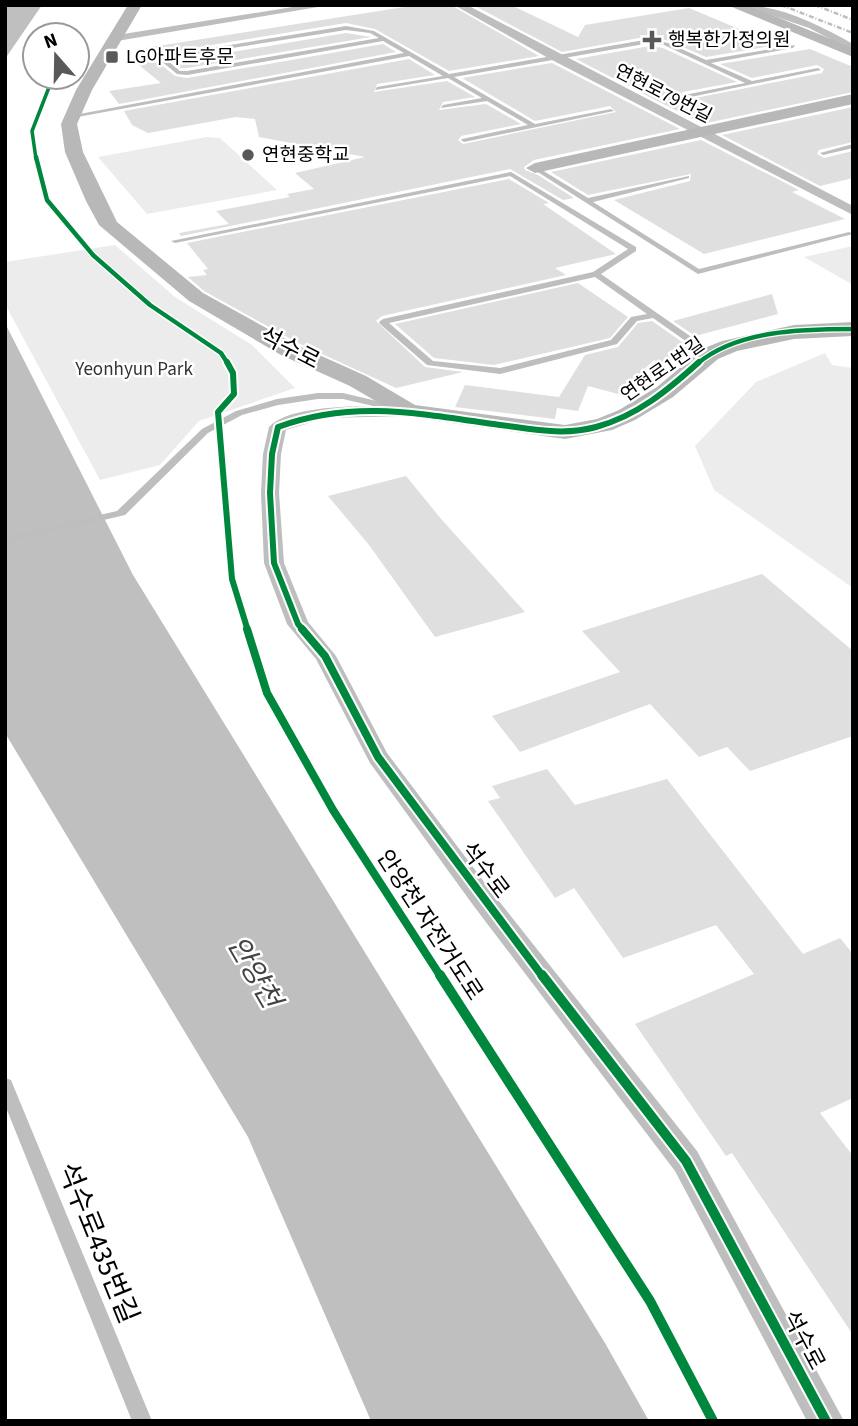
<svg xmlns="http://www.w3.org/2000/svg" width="858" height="1426" viewBox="0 0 858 1426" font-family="'Source Sans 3','Noto Sans KR',sans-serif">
<rect width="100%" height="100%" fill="#fff"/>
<path fill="#ececec" d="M207,137L220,138L277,190L147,214L98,157Z
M115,245L175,297L252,345L295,388L199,421L160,465L100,480L5,304V262Z
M853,246V285L804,257Z
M825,353L832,365L853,368V588L714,490L695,446L756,382Z"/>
<path fill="#bfbfbf" d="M5,5H42L5,59Z
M5,323L133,575L605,1343L649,1421H371L248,1137L5,733Z"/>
<path fill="#dfdfdf" d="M417,5H451L539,56L449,71L375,29L346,23L175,51L158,62L175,76L187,78L383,44L396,52L119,104L109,91L161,83L134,61L155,57L145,48Z
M473,5H511L578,37L585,25L689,8L777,45L706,57L669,41L650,36L562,52Z
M346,33L371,37L187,68H181L173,62Z
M650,46L663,48L737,82L683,92L681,95L685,100L822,73L824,69L817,65L752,78L720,64L810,49L853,67V92L702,124L576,59Z
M409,59L435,75L377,84L374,92L447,81L475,97L443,102L439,110L486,104L521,124L461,136L458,140L463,144L616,112L610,106L535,121L462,78L552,63L680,129L534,160L524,167L525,170L538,175L574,198L563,200L510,169L181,236L179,233L229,224L216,211L290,197L287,194L314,189L295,173L365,157L259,137L255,119L236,117L148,133L132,125L124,111Z
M853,107V142L819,150L817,154L824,158L853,151V178L820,186L722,135Z
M701,140L799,190L792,192L845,219L704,254L614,200L690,181L691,174L588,195L551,172Z
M509,179L549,203L543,204L616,254L555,268L566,275L382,316L376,321L425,367L463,372L396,388L298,343L204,291L188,277L207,275L203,270L208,269L187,243Z
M578,283L628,317L610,338L494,365L434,358L395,324Z
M772,294L778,314L695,336L673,321Z
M652,321L692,349L664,364L654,360L618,394L588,386L578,411L557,408L555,419L455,407L465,385L559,397L585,355L618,347L638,323Z
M406,476L442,520L525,612L435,637L369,545L328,496Z
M762,574L853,651V736L750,771L727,747L699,757L650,704L520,752L492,716L620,672L582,631Z
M547,769L575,805L667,779L803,954L840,938L853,954V1098L820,1113L853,1156V1335L732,1153L726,1156L635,1024L754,974L716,925L623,958L574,888L555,898L488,801L500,798L492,786Z"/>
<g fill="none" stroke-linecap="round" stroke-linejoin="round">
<path fill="#bebebe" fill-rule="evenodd" d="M346,26L374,31L449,74L650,39L668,43L706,60L795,45L793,48L711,63L752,81L818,68L821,70L686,98L684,95L745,83L664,45L650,43L454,77L535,124L611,109L614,111L464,142L461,140L462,139L528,125L487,101L441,108L443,105L482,98L448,78L375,90L377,87L443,76L409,56L72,118L69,116L404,53L383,41L187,75L177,74L161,61L175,54ZM346,30L370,33L379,38L187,71H180L168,61L176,57Z
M853,144V148L823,155L820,153Z
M533,167H537L588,198L689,176V178L593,202L699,269L849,232L853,234L698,274L533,169Z
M511,172L636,247V251L601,274L713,352V356H707L653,318L637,321L617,344L500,374L427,365L380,324L379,322L383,319L593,272L628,249L510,176L175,243L171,241ZM595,277L647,314L631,317L611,340L500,368L433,361L389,323Z
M318,393H343L402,407L404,409L399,412L343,399H318L278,405L242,415L208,433L125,515L5,543V537L117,511L202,429L236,411L277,399Z
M5,1078L11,1080L13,1085L152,1421H132L5,1105Z"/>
<path fill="#bebebe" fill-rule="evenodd" d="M305,5H330L117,41L112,38L117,35Z
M454,5H467L853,206V215L550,59Z
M741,5C780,5 819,25 853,44V51L809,28Z
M359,406H409L418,411L409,416L326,418L286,430L281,454L279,493L284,563L308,622L336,656L387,753L491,891L697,1151L844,1421H807L675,1171L473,905L370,763L316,659L287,624L264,563L261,493L263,454L269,427C285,409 335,407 359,406Z"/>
<path fill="#b8b8b8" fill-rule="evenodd" d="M128,5H142L92,90L77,124L83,152L117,222L203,293L297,345L366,376L415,405L565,425L597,419L619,410L657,387L702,349L722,341L794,325L853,322V336L794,339L737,351L718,359L673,397L635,420L612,430L565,439L401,416L350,386L281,355L189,301L99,225L86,201L65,152L61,124L76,90Z
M727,5H747L853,48V57Z
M853,94V104L535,173L526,168L535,163Z"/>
<path stroke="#bebebe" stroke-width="2.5" stroke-dasharray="5 2 1 2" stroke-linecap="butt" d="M781,5L853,33
M815,5L853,20"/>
<defs>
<path id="cycleway-far4" d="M36,159L32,131L53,77"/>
<path id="cycleway-far3" d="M36,157L47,200L93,255L150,305L221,353L228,364
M697,364C737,330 803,329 853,329"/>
<path id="cycleway-far2" d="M227,362L233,373L234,394L218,412L232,579L248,631
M304,631L298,624L274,563L270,493L272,454L278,427C354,399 422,414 500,425C532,429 563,436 596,427C637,416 668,390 699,362"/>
<path id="cycleway-far1" d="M247,629L267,693L333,810L441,977
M302,629L325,656L378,757L543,977"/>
<path id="cycleway" d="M440,975L650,1301L713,1421
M542,975L686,1161L826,1421"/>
</defs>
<use href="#cycleway-far4" stroke="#fff" stroke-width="5"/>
<use href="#cycleway-far3" stroke="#fff" stroke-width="7"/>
<use href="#cycleway-far2" stroke="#fff" stroke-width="10"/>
<use href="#cycleway-far1" stroke="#fff" stroke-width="12"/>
<use href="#cycleway" stroke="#fff" stroke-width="14"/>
<use href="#cycleway-far4" stroke="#00873e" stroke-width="3.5"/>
<use href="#cycleway-far3" stroke="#00873e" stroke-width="4.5"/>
<use href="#cycleway-far2" stroke="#00873e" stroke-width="6"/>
<use href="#cycleway-far1" stroke="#00873e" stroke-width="8"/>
<use href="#cycleway" stroke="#00873e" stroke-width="10"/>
</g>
<g fill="#595959" stroke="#fff" stroke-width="2.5">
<path d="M648.5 29.5h7v7h7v7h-7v7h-7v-7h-7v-7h7z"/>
<rect x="105" y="50" width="14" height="14" rx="3.5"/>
<circle cx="248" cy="155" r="7"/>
</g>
<g text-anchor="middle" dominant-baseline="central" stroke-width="5" stroke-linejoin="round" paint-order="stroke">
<g font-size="19" fill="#000" stroke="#fff" text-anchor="start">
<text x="668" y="40">행복한가정의원</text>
<text x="126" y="57">LG아파트후문</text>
<text x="262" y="155">연현중학교</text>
</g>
<g font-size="19" fill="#000" stroke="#fff">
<text transform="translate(663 94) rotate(27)">연현로79번길</text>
<text transform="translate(663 370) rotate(-35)">연현로1번길</text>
</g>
<g font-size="19" fill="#333" stroke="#fff">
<text x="134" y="369">Yeonhyun Park</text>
</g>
<g font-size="23" fill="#000" stroke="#fff">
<text transform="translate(290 348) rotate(27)">석수로</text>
<text transform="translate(485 870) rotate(53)">석수로</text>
<text transform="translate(430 925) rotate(57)">안양천 자전거도로</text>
<text transform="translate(804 1340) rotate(62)">석수로</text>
</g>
<g font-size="28" font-style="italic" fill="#444" stroke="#fff">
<text transform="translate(254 972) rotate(60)">안양천</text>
</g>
<g font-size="28" fill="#000" stroke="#fff">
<text transform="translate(98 1243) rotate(68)">석수로435번길</text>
</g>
</g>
<rect width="858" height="1426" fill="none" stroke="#000000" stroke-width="14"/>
<g transform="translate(56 56) rotate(340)"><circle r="33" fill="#ffffff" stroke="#999999" stroke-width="2"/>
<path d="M0-5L12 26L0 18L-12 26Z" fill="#595959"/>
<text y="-10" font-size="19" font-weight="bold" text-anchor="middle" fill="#000000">N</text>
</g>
</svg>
